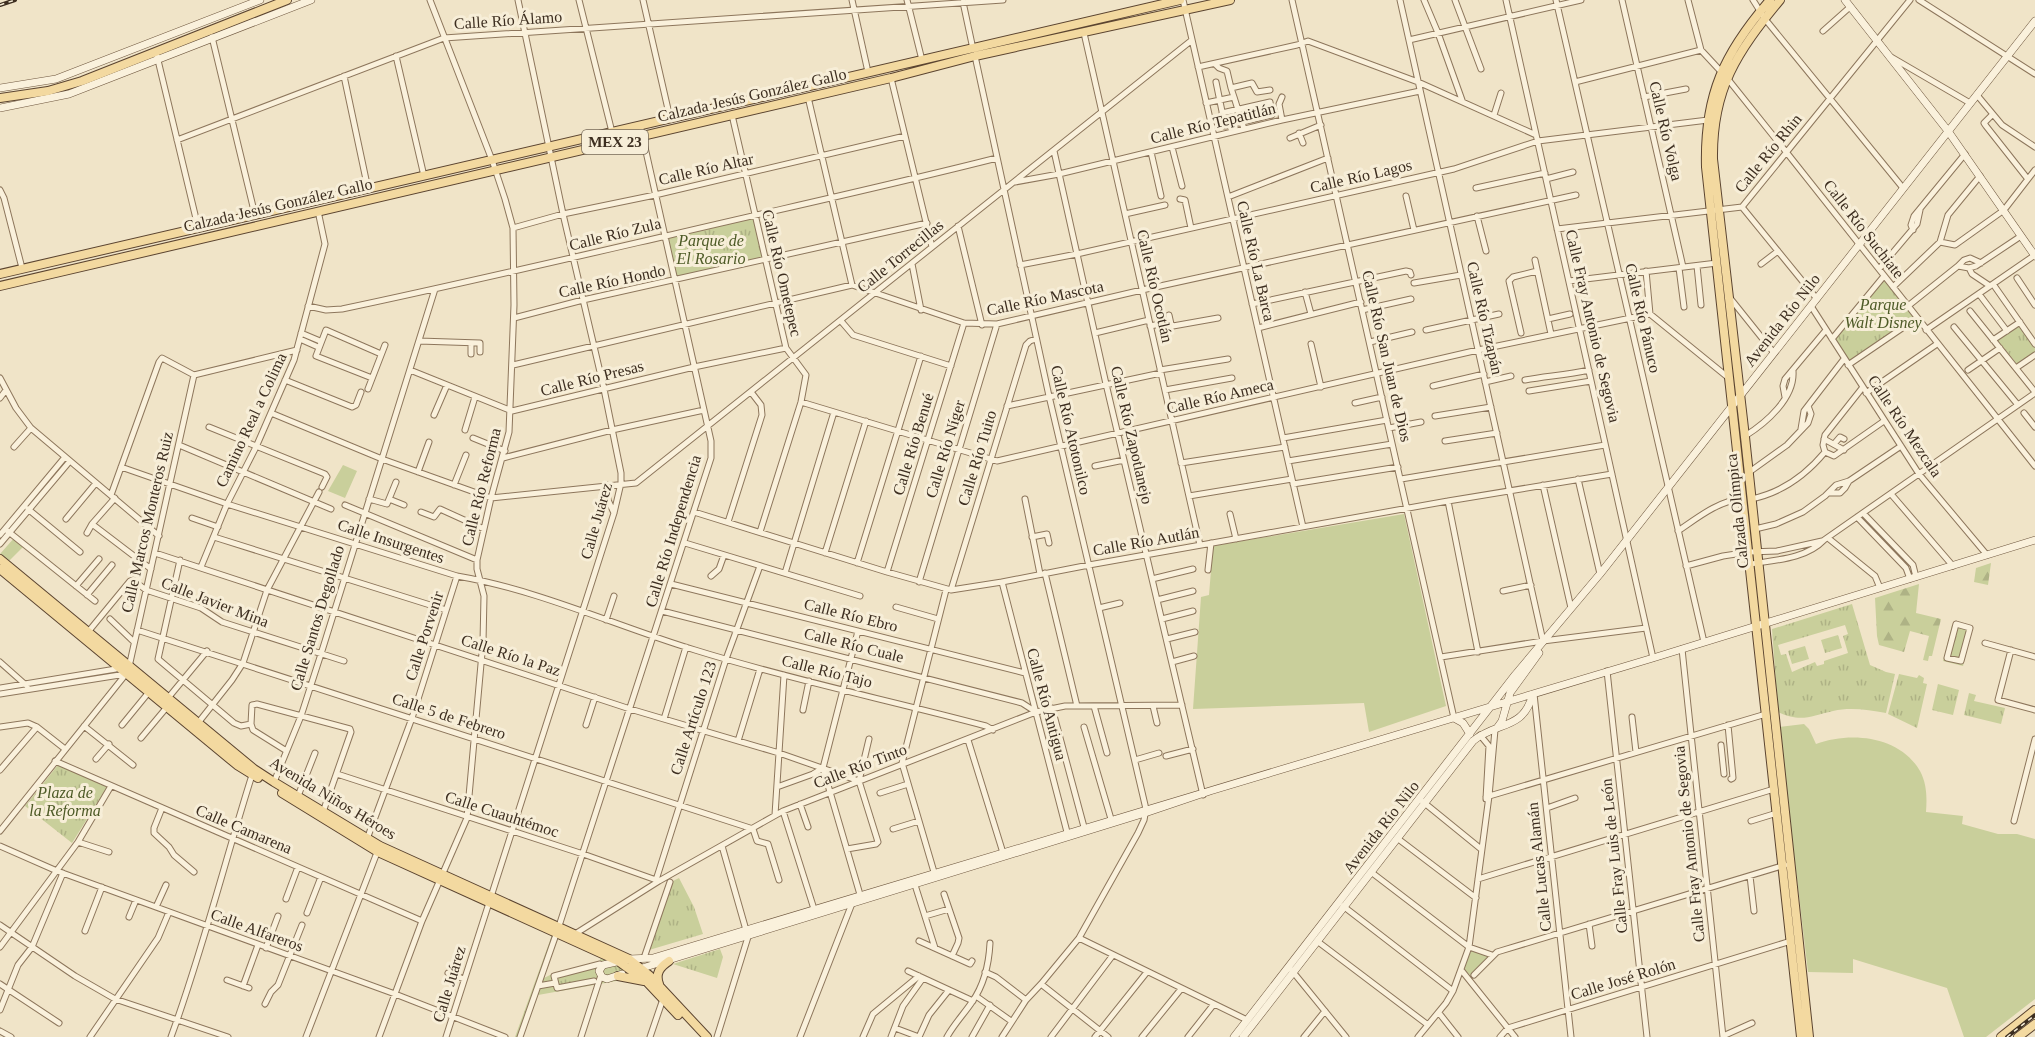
<svg xmlns="http://www.w3.org/2000/svg" width="2035" height="1037" viewBox="0 0 2035 1037" font-family="'Times New Roman',serif">
<defs>
<pattern id="grass-tufts" width="24" height="20" patternUnits="userSpaceOnUse" patternTransform="scale(1.5)"><rect width="24" height="20" fill="#c9cf9b"/><path d="M3 7l-1-3M5 7V3M7 7l1-3M15 17l-1-3M17 17v-4M19 17l1-3" fill="none" stroke="#aeb285"/></pattern>
<pattern id="forest-firs" width="22" height="20" patternUnits="userSpaceOnUse" patternTransform="scale(1.5)"><rect width="22" height="20" fill="#c9cf9b"/><path d="M5 1l3.5 6h-7zM16 11l3.5 6h-7z" fill="#aeb285"/></pattern>
</defs>
<rect width="100%" height="100%" fill="#f0e4c8"/>
<path fill="url(#grass-tufts)" fill-rule="evenodd" d="M754,217L764,259L677,279L667,237Z
M1884,276L1917,318L1848,365L1832,339Z
M2019,324L2035,348V352L2017,364L1996,339Z
M1852,604L1870,665L1886,672L1895,674L1886,713C1868,710 1851,707 1833,711C1811,716 1801,723 1778,712L1772,629ZM1845,625L1848,634L1843,636L1848,653L1824,661V664L1817,666L1815,662L1792,672L1786,654L1781,655L1778,645Z
M1952,625L1972,630L1963,666L1943,661Z
M1838,635L1842,648L1825,653L1821,640Z
M1805,646L1809,659L1792,664L1788,651Z
M1899,674L1917,678L1919,675L1924,678L1923,683L1927,684L1917,728L1888,714Z
M1938,684L1959,690L1953,715L1932,710Z
M1969,693L1976,695L1974,701L2005,708L2001,724L1964,715Z
M58,765L107,787L72,843L25,806Z
M679,878L694,907L703,934L649,950L671,882Z
M552,935L558,937L544,978L554,973L599,962L601,958L625,969V975L622,980L538,995L523,1037H515Z
M720,949L723,957L717,978L673,964Z
M1471,951L1488,955V959L1471,976L1464,969Z"/>
<path fill="url(#forest-firs)" d="M1991,563L1988,585L1974,582L1976,568Z
M1919,584L1916,613L1941,619L1932,656H1929L1928,661L1923,660L1929,636L1910,631L1904,652L1879,645L1877,636L1875,598Z"/>
<path fill="#c9cf9b" d="M343,465L357,471L345,498L328,491Z
M1404,514L1446,706L1369,732L1364,703L1193,709L1201,597L1209,595L1213,546Z
M15,537L25,545L9,561L0,554Z
M1804,724L1809,729L1816,744C1851,731 1900,736 1920,771C1927,784 1927,798 1926,812L1963,816L1962,824L1998,834H2017L2035,839V999L1986,1037H1964L1947,988L1853,959V973L1808,972L1779,727Z"/>
<g fill="none" stroke-linecap="round" stroke-linejoin="round">
<defs>
<path id="street" d="M579,0L612,132
M643,0L670,118
M852,0L868,72
M907,0L922,60
M1183,0L1303,527
M1292,0L1454,718
M1400,0L1543,641
M1424,0L1438,33L1462,100
M1455,0L1481,69
M1506,0L1653,658
M1556,0L1704,642
M1622,0L1683,267
M1688,0L1701,50L1727,78L1787,153L2035,466
M1753,0L1765,19L1903,188
M1919,0L2035,74
M963,2L973,49
M1823,31L1850,7
M1084,33L1200,545
M212,37L255,215
M1409,40L1581,0
M157,56L198,227
M396,56L424,176
M975,56L1049,396L1146,809L1144,820L1138,833L1079,938L1041,984L1026,1000L1002,1037
M1891,57L1970,103
M1215,64L1219,68L1227,71L1231,88
M1198,67L1297,45L1308,41L1418,82L1536,135
M344,76L368,189
M891,78L932,247
M1216,82L1225,126L1272,115L1270,102L1222,113
M1575,82L1701,50
M1977,95L2002,125L2035,147
M808,97L852,285
M1234,97L1244,129
M1282,97L1279,104L1282,120
M1644,97L1686,89
M1206,103L1234,97L1231,88L1252,83L1257,92L1270,90
M732,115L786,348L806,375L801,402L760,532
M1494,115L1501,93
M1992,115L1984,123L1986,126L2027,178
M1299,133L1303,143
M1290,138L1321,125
M177,140L444,38L1003,0
M1172,147L1182,186
M1054,151L1106,384L1203,795
M1151,152L1161,196
M1546,179L1573,172
M1015,182L1059,174L1282,120L1420,91
M1476,188L1545,173
M0,190L4,198L22,268
M1406,196L1414,230
M1228,197L1328,158
M1180,199L1185,200L1191,228
M1742,207L1817,299
M1125,214L1165,205
M1477,216L1486,251
M958,226L982,325
M513,228L563,214L655,195L905,136
M1557,229L1742,207L1910,0
M1913,230L1911,225L1914,216L1965,154
M1940,242L1955,245L2004,210L2035,170
M1535,260L1551,334
M912,264L921,310
M1761,264L1778,251
M1020,265L1077,254L1454,169L1538,141L1708,120
M1697,266L1701,305
M1958,266L1964,260L1970,258L1981,263
M1679,268L1684,307
M1969,268L1972,274L1990,286
M1879,269L1917,224L1920,210
M1646,271L1650,314L1730,379
M2017,278L2035,305
M1569,281L1717,263
M1414,283L1461,275
M1993,284L2035,344
M1893,287L1940,242L1948,215L1980,176
M1305,292L1311,314
M1979,294L2007,331
M1730,298L1774,353
M1252,304L1406,271L1410,272L1411,275
M308,306L326,310L342,309C451,286 558,261 666,236C776,210 887,186 997,158
M1811,306L1919,474L1987,555
M1908,306L1958,266L1969,268L1976,266L2021,236
M1362,310L1411,299
M1970,311L2035,392
M1169,315L1171,324L1173,326L1218,318
M514,318L583,300L927,223
M1548,319L1570,314
M841,321L853,335L951,366
M1150,326L1170,322
M1954,327L2018,405
M1258,328L1361,302
M1426,330L1499,314
M1926,330L2035,255
M301,333L320,341
M1095,333L1149,320
M1521,333L1509,281L1513,277L1537,271
M300,339L318,347
M1832,339L1884,276
M1993,340L2020,322
M419,341L480,343V352
M1370,342L1412,332
M1311,344L1321,387
M471,354V343
M513,365L852,285L964,323L997,324L1142,290L1576,195
M1848,365L1917,318
M2016,368L2035,355
M410,370L512,411L694,367L786,348
M1160,370L1228,359
M1968,370L2000,348
M0,378L16,408L31,428L159,536
M372,378L316,356L326,330L381,354
M285,380L352,407L356,405L361,392
M1525,380C1547,376 1567,375 1589,370
M1485,382L1511,376
M1433,386L1484,374
M368,389L385,345
M1165,390L1232,378
M1529,391L1591,381
M1866,393L1937,344
M1785,397L1783,386L1785,379L1826,330
M0,398L6,390
M801,402L997,461L1478,350L1650,314
M1355,403L1382,397
M1007,406L1161,373
M271,413L382,459L491,498L636,483L1192,40
M2024,413L2035,427
M434,415L447,385
M1435,416L1491,407
M209,427L325,474L327,477L322,487
M1389,428L1421,422
M1801,429L1804,411L1844,359
M465,430L475,397
M1745,436C1766,423 1795,398 1793,371
M473,438L505,451
M1283,438L1387,420
M1824,439L1844,450
M1445,441L1497,433
M1834,444L1840,437L1844,439
M179,445L331,509
M14,447L31,428
M1825,452L1823,445L1825,435L1863,387
M1825,452L1834,456L1884,421
M503,458L612,430L704,410
M1288,461L1392,444
M1181,463L1285,447
M1095,466L1124,460
M121,467L227,504L457,576C539,590 616,626 695,650C791,680 889,700 986,726L993,730
M418,472L429,442
M1748,473L1787,445L1808,423L1811,414L1808,406
M1401,479L1605,445
M1578,479L1600,574
M1293,484L1398,467
M454,485L466,455
M607,485L608,500L614,513
M1543,485L1571,608
M1829,493H1840L1845,488L1849,481
M1891,494L1953,566
M111,495L159,362L162,358L194,375L297,350
M1189,496L1292,479
M369,499L387,504L396,482
M389,499L404,505
M1025,499L1040,574
M1751,499C1781,493 1805,476 1825,452
M1448,501L1478,652
M345,505L477,560
M28,509L80,552
M421,512L434,517L440,509L484,529
M694,512L887,572L951,590L1002,582L1089,565L1448,501L1612,474
M1863,513L1913,565L1916,577
M1230,514L1236,539
M1857,517L1906,568L1910,579
M192,518L218,527
M66,519L96,483
M728,522L762,415L761,405L751,392
M92,524L151,569
M5,529L95,601
M1755,529L1776,524L1803,512L1825,496L1836,485L1849,481L1901,446
M1678,531C1700,516 1717,502 1743,498
M87,533L92,524L115,498
M0,535L65,457
M214,537L446,610
M1032,537L1047,534L1049,543
M1828,538L1875,576L1880,588
M685,543L860,596
M0,544L70,461
M155,553L630,709L779,753L859,781
M825,553L866,421
M180,560L158,659L234,723L241,726L251,724
M857,563L921,356
M1751,564C1775,560 1806,559 1824,540L2035,393
M1686,566L1723,556L1749,552L1777,551L1822,541
M201,567L227,504L256,447L294,360L325,244L318,211
M1208,570L1211,543
M887,572L964,323
M785,573L834,412
M1045,573L1077,706
M711,576L719,569L724,555
M1152,579L1193,569
M919,582L997,324
M1002,582L1067,832
M671,584L1025,673
M76,586L99,559
M951,590L1026,345L1030,341L1036,339
M1503,591L1531,585
M87,595L112,565
M1157,600L1193,591
M896,607L938,619
M1099,608L1120,603
M662,611L1022,703L1036,712
M110,619L134,642
M1162,619L1193,611
M606,620L614,596
M1956,624L1970,628L1961,661L1947,658Z
M137,630L753,829
M858,631L823,768L861,898
M88,632L130,581L133,580L146,590L201,608L222,622L344,661
M1167,639L1195,632
M1985,643L2035,657
M1682,649L1723,1037
M2011,650L1998,700L2035,710
M1441,657L1543,641L1646,628
M0,662L27,686
M1172,662L1194,656
M1607,671L1647,1037
M0,688L122,668
M0,694L126,674
M1534,694L1571,1037
M168,698L207,651
M1094,706L1107,753
M1153,706L1157,723
M1052,708L1084,827
M803,710L809,681
M1632,717L1636,752
M664,719L686,647
M198,723L232,680L243,663L267,590L319,492
M122,725L149,692
M586,725L595,697
M1728,725L1733,778L1731,779
M84,726L133,765
M0,727L28,723L37,727L65,749
M1084,727L1111,819
M1480,735L1489,746L1486,799
M141,738L167,707
M968,740L1004,856
M738,741L760,669
M1721,745L1724,774
M285,750L253,730L251,724L252,705L257,704L350,729L351,732L323,812
M1166,756L1193,749
M96,759L109,744
M1135,760L1159,753
M55,761L422,921
M0,770L37,727
M337,774L583,854L659,881
M859,781L869,739
M274,782L301,716L321,654L435,289
M777,787L813,774L823,768
M880,793L908,784
M298,796L315,753
M1486,797L1766,714
M1422,801L1481,849
M800,804L808,827
M162,808L154,828V833L169,847L174,855L194,872
M1547,808L1575,798
M783,811L814,909
M775,815L784,675
M1751,821L1777,813
M2014,821L2035,739
M753,829L757,841L768,844L779,880
M893,829L919,821
M0,831L126,674L129,667L194,375
M1397,838L1476,898
M367,839L412,718L457,576
M78,842L109,852
M0,846L57,871L395,994L505,1037
M847,849L876,844L878,842L859,781
M934,872L902,763L946,590
M1371,872L1469,947L1492,955
M1750,876L1754,911
M1478,879L1774,789
M656,880L726,659L760,566
M915,885L935,948
M944,894L959,938L958,943L952,956
M286,899L298,867
M1343,906L1453,991
M156,907L166,885
M307,913L321,877
M925,916L949,909
M129,917L136,900
M1589,924L1592,946
M0,925L75,976L115,999L228,1037
M85,931L102,887
M575,934L659,881L783,811L1036,712L1065,706L1182,705
M1079,938L1247,1020
M919,941L970,964L972,961
M1317,941L1428,1025
M0,947L78,842L111,786
M266,948L278,916
M645,955L670,882
M1289,967L1346,1037
M908,971L973,1001
M1462,971L1515,1037
M985,972L996,977L1026,1000
M448,973L464,979
M1474,975L1497,952L1785,865
M227,980L249,988
M594,981L557,988L554,976L600,964
M0,984L59,1023
M1041,984L1108,1037
M243,986L258,945
M538,986L555,983
M976,996L1011,1021
M265,1004L271,992L278,985L302,925
M0,1010L18,965L32,947L63,873
M1439,1013L1458,1037
M895,1028L919,1037
M0,1031L11,1037
M1723,1036L1752,1023
M90,1037L158,938L169,912
M171,1037C203,950 225,860 253,772
M306,1037L378,850
M379,1037L422,921L467,818L483,642L484,596L477,569V560L491,498L509,432L514,305L513,228L505,199L492,160L430,0
M446,1037L614,513L621,483V473L604,389L563,214L518,0
M520,1037L559,926L711,458V441L640,125
M581,1037L601,975
M650,1037L663,999
M717,1037L748,937L722,846
M800,1037L853,901
M863,1037L873,1014L919,976
M891,1037L903,1006L923,978
M919,1037L929,1015L949,990
M947,1037C954,1024 964,1014 972,1002C984,985 989,963 990,943
M972,1037L990,1005
M1051,1037L1113,955
M1095,1037L1147,972
M1142,1037L1181,989
M1188,1037L1214,1004
M1304,1037L1325,1011
M1418,1037L1446,1003L1453,991L1469,947L1489,796L1495,730
M1500,1037L1508,1028L1791,941"/>
<path id="secondary" d="M1845,0L1948,131L2035,256
M0,88L56,79L260,0
M0,108L69,94L311,0
M1454,718L1463,723L1470,734
M1497,728L1502,721L1510,693L1539,653
M639,969L1145,813L1213,790
M622,974L607,979L602,977L599,971L603,965L629,959L653,958L1653,658L2035,540
M1234,1037L1515,675L1600,574L2035,21
M1243,1037L1473,741C1497,721 1523,731 1533,694"/>
<path id="primary" d="M1770,0C1724,53 1704,95 1706,167L1801,1037
M1780,0C1737,52 1712,89 1713,159L1745,437L1809,1037
M0,98L48,91L82,81L287,0
M0,274L1180,0
M0,286L891,78L975,56L1230,0
M0,559L254,769L274,782L380,846L629,959L649,975L707,1037
M0,569L237,765L258,778
M282,793L378,852L618,961L647,982L678,1015
M618,976L644,981
M659,984C655,973 660,967 669,961
M2001,1037L2035,1010
M2018,1037L2035,1024"/>
</defs>
<use href="#street" stroke="#8d765c" stroke-width="7"/>
<use href="#secondary" stroke="#6f573f" stroke-width="8"/>
<use href="#primary" stroke="#5b4430" stroke-width="10"/>
<use href="#street" stroke="#faf1dc" stroke-width="5"/>
<use href="#secondary" stroke="#faf1dc" stroke-width="7"/>
<use href="#primary" stroke="#f3d9a0" stroke-width="8"/>
<defs>
<path id="rail" d="M0,5L15,0
M2007,1037L2035,1015"/>
</defs>
<use href="#rail" stroke="#3d2e20" stroke-width="4"/>
<use href="#rail" stroke="#f7eed8" stroke-width="1.5" stroke-dasharray="4.5" stroke-linecap="butt"/>
</g>
<g text-anchor="middle" dominant-baseline="central" stroke-width="6" stroke-linejoin="round" paint-order="stroke">
<rect fill="#f7eed8" stroke="#756857" stroke-width="1.5" x="582" y="130" width="66" height="24" rx="4.5"/>
<g font-size="15" font-weight="bold" fill="#3d2e20">
<text x="615" y="142">MEX 23</text>
</g>
<g font-size="16" fill="#3d2e20" stroke="#f7eed8">
<text transform="translate(508 20) rotate(-4)">Calle Río Álamo</text>
<text transform="translate(752 95) rotate(-13)">Calzada Jesús González Gallo</text>
<text transform="translate(1213 123) rotate(-14)">Calle Río Tepatitlán</text>
<text transform="translate(1666 131) rotate(77)">Calle Río Volga</text>
<text transform="translate(1768 153) rotate(-51)">Calle Río Rhin</text>
<text transform="translate(706 169) rotate(-13)">Calle Río Altar</text>
<text transform="translate(1361 176) rotate(-13)">Calle Río Lagos</text>
<text transform="translate(278 205) rotate(-13)">Calzada Jesús González Gallo</text>
<text transform="translate(1864 229) rotate(52)">Calle Río Suchiate</text>
<text transform="translate(615 234) rotate(-14)">Calle Río Zula</text>
<text transform="translate(900 256) rotate(-39)">Calle Torrecillas</text>
<text transform="translate(1256 261) rotate(77)">Calle Río La Barca</text>
<text transform="translate(782 273) rotate(77)">Calle Río Ometepec</text>
<text transform="translate(612 281) rotate(-12)">Calle Río Hondo</text>
<text transform="translate(1155 286) rotate(77)">Calle Río Ocotlán</text>
<text transform="translate(1045 298) rotate(-12)">Calle Río Mascota</text>
<text transform="translate(1485 318) rotate(77)">Calle Río Tizapán</text>
<text transform="translate(1643 318) rotate(77)">Calle Río Pánuco</text>
<text transform="translate(1782 320) rotate(-52)">Avenida Río Nilo</text>
<text transform="translate(1593 326) rotate(77)">Calle Fray Antonio de Segovia</text>
<text transform="translate(1387 356) rotate(77)">Calle Río San Juan de Dios</text>
<text transform="translate(592 378) rotate(-14)">Calle Río Presas</text>
<text transform="translate(1220 396) rotate(-13)">Calle Río Ameca</text>
<text transform="translate(251 420) rotate(-65)">Camino Real a Colima</text>
<text transform="translate(1905 426) rotate(56)">Calle Río Mezcala</text>
<text transform="translate(1071 430) rotate(77)">Calle Río Atotonilco</text>
<text transform="translate(1132 435) rotate(77)">Calle Río Zapotlanejo</text>
<text transform="translate(913 444) rotate(-73)">Calle Río Benué</text>
<text transform="translate(945 449) rotate(-73)">Calle Río Níger</text>
<text transform="translate(977 458) rotate(-73)">Calle Río Tuito</text>
<text transform="translate(481 487) rotate(-76)">Calle Río Reforma</text>
<text transform="translate(1737 511) rotate(-96)">Calzada Olímpica</text>
<text transform="translate(596 521) rotate(-74)">Calle Juárez</text>
<text transform="translate(147 522) rotate(-77)">Calle Marcos Monteros Ruiz</text>
<text transform="translate(673 531) rotate(-73)">Calle Río Independencia</text>
<text transform="translate(391 541) rotate(18)">Calle Insurgentes</text>
<text transform="translate(1146 541) rotate(-10)">Calle Río Autlán</text>
<text transform="translate(215 602) rotate(21)">Calle Javier Mina</text>
<text transform="translate(851 615) rotate(14)">Calle Río Ebro</text>
<text transform="translate(317 618) rotate(-73)">Calle Santos Degollado</text>
<text transform="translate(424 636) rotate(-72)">Calle Porvenir</text>
<text transform="translate(854 645) rotate(14)">Calle Río Cuale</text>
<text transform="translate(511 655) rotate(18)">Calle Río la Paz</text>
<text transform="translate(827 671) rotate(14)">Calle Río Tajo</text>
<text transform="translate(1047 704) rotate(75)">Calle Río Antigua</text>
<text transform="translate(449 716) rotate(18)">Calle 5 de Febrero</text>
<text transform="translate(693 718) rotate(-72)">Calle Artículo 123</text>
<text transform="translate(860 766) rotate(-21)">Calle Río Tinto</text>
<text transform="translate(333 798) rotate(31)">Avenida Niños Héroes</text>
<text transform="translate(502 814) rotate(18)">Calle Cuauhtémoc</text>
<text transform="translate(1381 827) rotate(-52)">Avenida Río Nilo</text>
<text transform="translate(244 829) rotate(23)">Calle Camarena</text>
<text transform="translate(1689 844) rotate(-96)">Calle Fray Antonio de Segovia</text>
<text transform="translate(1614 856) rotate(-96)">Calle Fray Luis de León</text>
<text transform="translate(1539 867) rotate(-96)">Calle Lucas Alamán</text>
<text transform="translate(257 930) rotate(20)">Calle Alfareros</text>
<text transform="translate(1623 979) rotate(-17)">Calle José Rolón</text>
<text transform="translate(449 984) rotate(-73)">Calle Juárez</text>
</g>
<g font-size="16" font-style="italic" fill="#4d5a26" stroke="#f7eed8">
<text x="711" y="240">Parque de<tspan x="711" dy="18">El Rosario</tspan></text>
<text x="1883" y="304">Parque<tspan x="1883" dy="18">Walt Disney</tspan></text>
<text x="65" y="792">Plaza de<tspan x="65" dy="18">la Reforma</tspan></text>
</g>
</g>
</svg>
